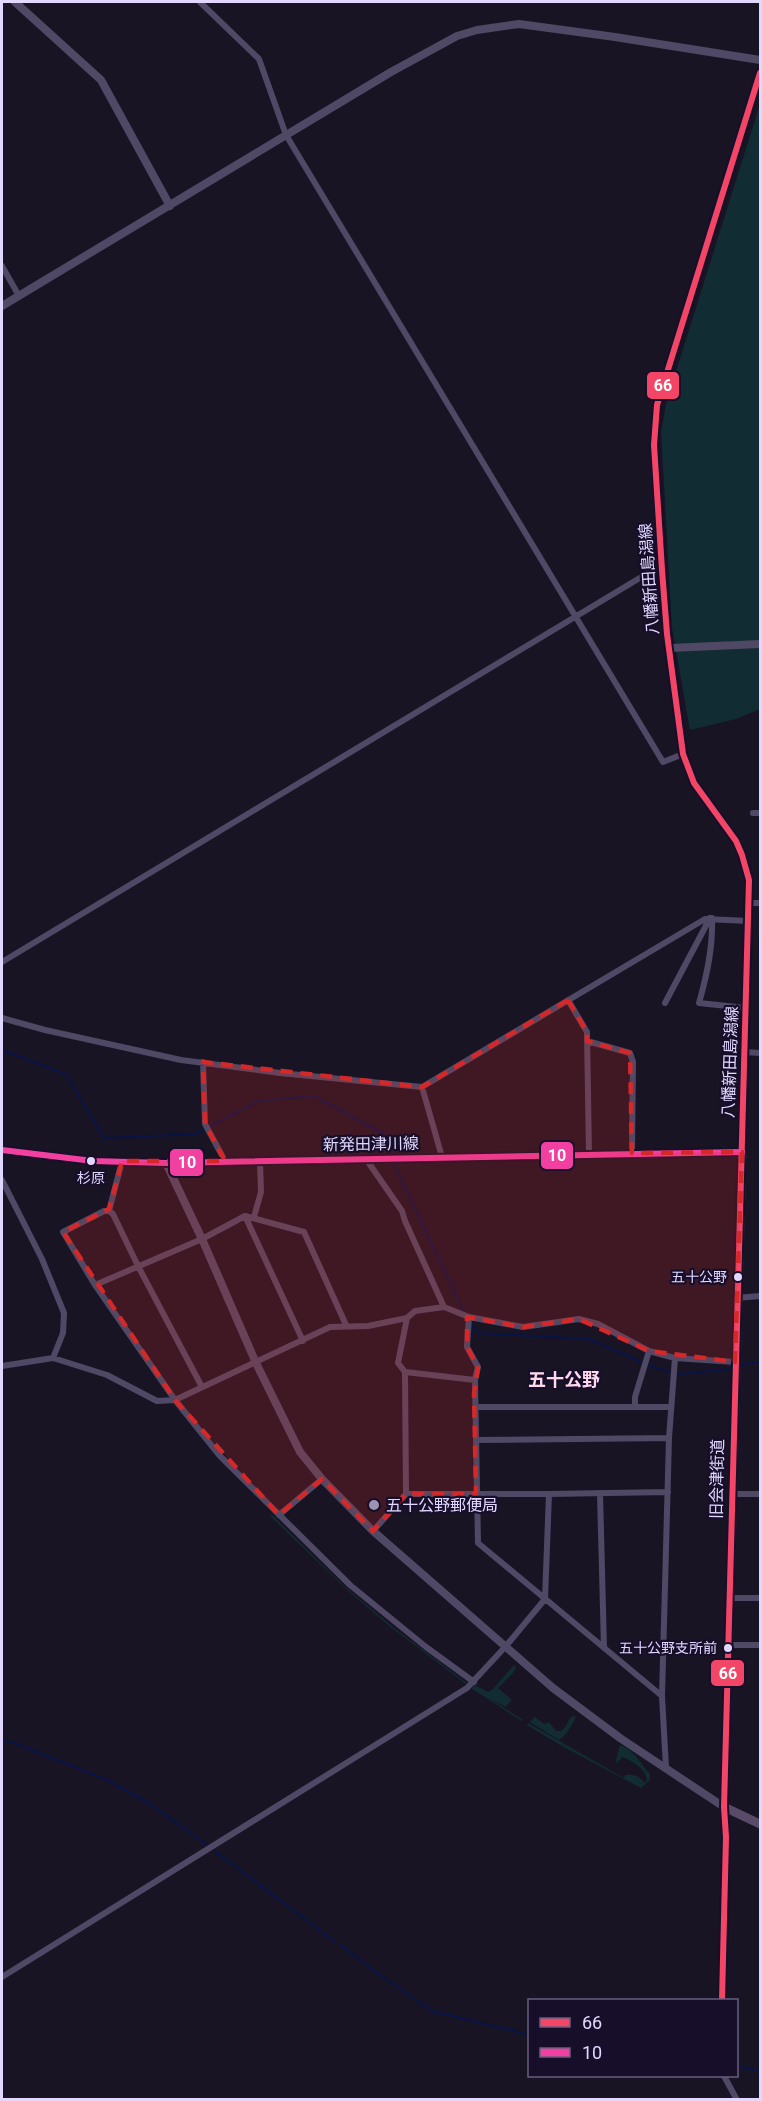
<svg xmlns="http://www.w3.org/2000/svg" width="762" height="2101" viewBox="0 0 762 2101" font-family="Roboto,'Noto Sans JP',sans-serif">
<rect width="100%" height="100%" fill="#191424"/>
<path fill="#112c32" d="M760,104V709L736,719L690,730L672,628L661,431L667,400Z
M272,1515L343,1585L394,1628L467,1683L466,1684L388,1625L344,1587L270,1516Z
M513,1666H516L514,1672L498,1688L512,1700L506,1707L489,1698L523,1720L522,1721L471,1688L475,1685L488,1692L492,1690Z
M573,1716L576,1717C572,1725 566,1736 559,1740L530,1722L535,1717L544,1724L549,1722L556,1731C567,1733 566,1720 573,1716Z
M528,1723L624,1778L625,1775C633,1773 640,1777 645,1783L647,1780C646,1769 632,1761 623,1757L615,1764L620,1745C636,1751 640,1764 650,1774V1780L641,1788L562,1746L527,1725Z"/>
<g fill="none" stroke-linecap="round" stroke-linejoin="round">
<path stroke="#081447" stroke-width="2" d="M2,1050L66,1074L104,1138L195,1134L258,1101L314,1096L383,1133L392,1156
M393,1162L465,1314
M471,1324L478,1333L589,1339L653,1367L680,1374L732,1369
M740,1366L753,1362L760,1363
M2,1740L15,1743L107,1780L149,1803L207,1845
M215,1851L334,1941
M341,1945L376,1972L432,2011L530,2035
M736,2066L760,2071"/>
<path stroke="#4f4965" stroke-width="6" d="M200,2L259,59L286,135L663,762L683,754
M2,266L19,296
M753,813H760
M749,903H760
M712,918C713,948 707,975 699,1003L746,1008
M2,962L653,570H662
M568,1000L587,1032L589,1154
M665,1003L710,918
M2,1018L45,1030L181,1060L280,1073L422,1087L705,919L749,921
M587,1041L630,1053L633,1062L632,1153
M745,1052L760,1053
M203,1062L205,1124L225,1161
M422,1087L442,1157
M366,1159L402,1211L405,1221L444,1307L469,1317L523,1327L579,1319L598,1324L649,1351L675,1358L735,1362
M2,1180L42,1259L64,1313L63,1333L53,1358
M109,1211L122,1161
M245,1216L303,1341
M254,1217L261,1192L260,1161
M95,1285L202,1239L245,1216L304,1232L346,1325
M737,1298L760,1296
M469,1317L467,1347L478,1367L475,1380
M2,1366L53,1358L107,1375L157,1401L175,1400L330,1327L368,1326L407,1318L415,1311L444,1307
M405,1372L475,1380L478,1543L662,1696
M202,1387L138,1266L113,1214L109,1211H104L63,1232L95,1285L175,1400L220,1456L350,1585L426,1647L474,1682
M475,1407H671
M635,1407V1397L649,1351
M476,1440L669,1438
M600,1493L604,1648
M406,1494H549L668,1492
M732,1494H760
M279,1515L322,1479
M373,1531L406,1494L405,1372L398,1363L407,1318
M730,1598H760
M729,1645H760
M666,1768L662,1696L669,1438L675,1358
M2,1977L467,1688L506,1646L545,1599L549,1494
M722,2000L726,1837L724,1807
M724,2076L737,2100"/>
<path stroke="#4f4965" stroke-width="8" d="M15,2L101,80L170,206
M2,306L391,72L457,36L477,30L519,24L615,37L760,60
M670,648L760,644
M166,1163L202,1239L256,1363L300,1452L322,1479L373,1531L553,1688L620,1738L724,1807"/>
<path stroke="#534c6b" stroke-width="8" d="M742,1152L749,880L742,855L736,841L694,783L683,754L667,634L662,570L654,445L657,405L760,73"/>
<path stroke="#594a6a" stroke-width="9" d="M2,1150L93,1161L166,1163L742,1152L724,1807L760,1824"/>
<defs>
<path id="bus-1" d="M722,2000L726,1837L724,1807L749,880L742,855L736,841L694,783L683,754L667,634L662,570L654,445L657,405L760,73"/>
<path id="bus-2" d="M2,1150L93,1161L166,1163L742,1152"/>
</defs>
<use href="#bus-1" stroke="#170e2a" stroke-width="10"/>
<use href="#bus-2" stroke="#170e2a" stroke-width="10"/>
<use href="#bus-1" stroke="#f34667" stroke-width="6"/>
<use href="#bus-2" stroke="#f240a1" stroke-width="6"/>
</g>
<path fill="#d62828" fill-opacity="0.2" stroke="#d62828" stroke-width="4.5" stroke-dasharray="12 8" stroke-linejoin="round" d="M568,1000L587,1032V1041L630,1053L632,1153L742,1152L735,1362L649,1351L579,1319L523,1327L467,1317V1347L478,1367L474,1394L476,1494H406L373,1531L322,1479L279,1515L175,1400L63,1232L109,1209L122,1161H225L205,1124L203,1062L422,1087Z"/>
<g fill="#e2d7ff" stroke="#170e2a" stroke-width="2">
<circle cx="91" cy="1161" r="5"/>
<circle cx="738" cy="1277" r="5"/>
<circle cx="728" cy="1648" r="5"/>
</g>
<circle fill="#9c93b2" stroke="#170e2a" stroke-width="2" cx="374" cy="1505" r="6"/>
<g text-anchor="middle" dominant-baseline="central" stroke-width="4.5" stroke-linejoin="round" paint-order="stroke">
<g font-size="14" fill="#e2d7ff" stroke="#170e2a" text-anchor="end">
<text x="91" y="1178" text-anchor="middle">杉原</text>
<text x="727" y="1277">五十公野</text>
<text x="717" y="1648">五十公野支所前</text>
</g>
<g font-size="16" fill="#e2d7ff" stroke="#170e2a">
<text transform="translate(649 579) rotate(-94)">八幡新田島潟線</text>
<text transform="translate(730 1062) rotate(-88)">八幡新田島潟線</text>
<text transform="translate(371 1144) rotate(-1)">新発田津川線</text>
<text transform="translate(717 1479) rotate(-89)">旧会津街道</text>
</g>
<g font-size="16" fill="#e2d7ff" stroke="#170e2a" text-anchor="start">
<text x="386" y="1505">五十公野郵便局</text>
</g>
<g font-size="18" font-weight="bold" fill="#ffd9eb" stroke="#170e2a">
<text x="564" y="1379">五十公野</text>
</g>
</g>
<g stroke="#170e2a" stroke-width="2">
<rect x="646" y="371" width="34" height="29" rx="6" fill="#f34667"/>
<rect x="540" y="1141" width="34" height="29" rx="6" fill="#f240a1"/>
<rect x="169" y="1148" width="35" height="29" rx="6" fill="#f240a1"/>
<rect x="710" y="1659" width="35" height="28" rx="6" fill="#f34667"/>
</g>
<g font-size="16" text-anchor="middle" font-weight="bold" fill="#fff">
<text x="663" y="391">66</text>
<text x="557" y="1161">10</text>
<text x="187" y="1168">10</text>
<text x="728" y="1679">66</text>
</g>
<rect width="762" height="2101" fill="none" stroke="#e2d7ff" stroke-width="6"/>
<rect x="528" y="1999" width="210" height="78" fill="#170e2a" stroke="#685e7f" stroke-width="1.5"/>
<rect x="540" y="2018" width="30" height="9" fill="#f34667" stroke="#685e7f" stroke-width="1.5"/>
<text x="582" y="2029" font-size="18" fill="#e2d7ff">66</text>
<rect x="540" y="2048" width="30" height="9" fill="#f240a1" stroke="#685e7f" stroke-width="1.5"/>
<text x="582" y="2059" font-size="18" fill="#e2d7ff">10</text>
</svg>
